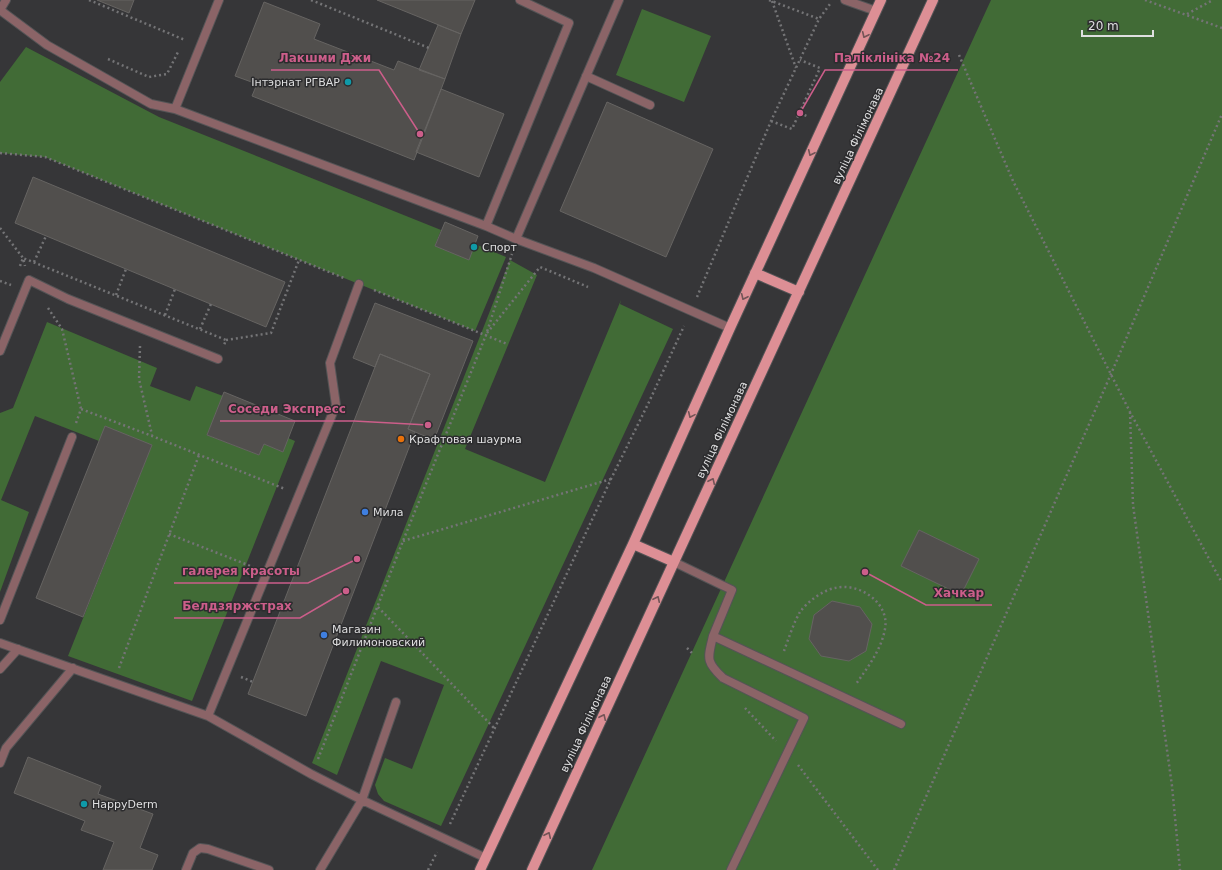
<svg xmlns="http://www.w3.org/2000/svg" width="1222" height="870" viewBox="0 0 1222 870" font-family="'DejaVu Sans',sans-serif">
<rect width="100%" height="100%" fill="#363638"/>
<path fill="#416b36" d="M991,0H1222V870H592Z
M642,9L711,36L684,102L616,75Z
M26,47L159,117L441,230L435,246L475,244L506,257L475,331L45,157L0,153V82Z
M510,260L537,275L465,449L545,482L621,300L620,304L673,329L441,826L384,801L378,794L375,785L385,758L412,769L444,685L381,661L337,775L312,763Z
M47,322L157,368L150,386L190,401L196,386L223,396L207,435L259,455L264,444L283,452L288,438L295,441L192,701L68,656L152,445L105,427L99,441L35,416L1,500L29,512L0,592V413L13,408Z"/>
<path fill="#514f4d" stroke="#666462" d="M97,0H134L129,13Z
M377,0H475L461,34Z
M264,2L320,24L314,39L394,70L398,61L445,79L414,160L252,96L257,84L235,76Z
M438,25L461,34L445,79L419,70Z
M441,89L504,114L479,177L416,152Z
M607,102L713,149L666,257L560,211Z
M33,177L285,282L266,327L15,223Z
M445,222L478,236L469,260L435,246Z
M375,303L473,341L434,440L408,429L430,374L380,354L375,367L353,358Z
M380,354L430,374L408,429L415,432L306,716L248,694Z
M224,392L295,421L283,452L264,444L259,455L207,435Z
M105,426L152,445L83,617L36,598Z
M919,530L979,559L961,595L901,566Z
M832,601L860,607L872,624L866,651L849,661L821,656L809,639L814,615Z
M28,757L101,786L98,794L153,814L140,848L158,855L152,870H103L114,842L81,830L85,821L14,793Z"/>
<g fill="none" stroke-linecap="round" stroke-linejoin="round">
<defs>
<path id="service" d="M845,0L876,11
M0,10L47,45L151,104L175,109L486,226L516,239L594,268L730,328
M0,10L6,0
M586,76L650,105
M175,109L219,0
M486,226L569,23L520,0
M516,239L619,0
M0,351L29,280L68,299L218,359
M674,562L732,590L713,636L901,724
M0,620L72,437
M713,636C708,658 705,661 723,678L804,718L731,870
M0,643L208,716L311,774L362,800L486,858
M0,669L18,649
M208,716L336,405L330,363L359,284
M0,763L6,748L73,668
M186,870L193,853L200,848L208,849L269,870
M320,870L362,800L396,702"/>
<path id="primary" d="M755,273L799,292
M633,544L674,562
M480,870L633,544L730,328L881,0
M532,870L933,0"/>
</defs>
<use href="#service" stroke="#545456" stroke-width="10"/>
<use href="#primary" stroke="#545456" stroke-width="12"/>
<path stroke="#747476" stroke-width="2.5" stroke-dasharray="2 3" stroke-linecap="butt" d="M89,0L185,40
M311,0L429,48
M769,0L819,19
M1145,0L1222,28
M772,1L796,68
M1187,14L1213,0
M959,55L1013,181L1130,412L1222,583
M108,59L149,77L167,74L179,50
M800,113L809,117
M771,121L792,129L820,68L800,60
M0,153L45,157L344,278
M0,228L23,258L25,266
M34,262L46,236
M20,266L23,258L226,340L224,345
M0,281L11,285
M374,290L507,344
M116,295L126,269
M697,297L771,121L819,19L830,4
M48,308L62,329L81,409
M165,315L175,289
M200,329L211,304
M487,333L540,267L588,287
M226,340L271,333L299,260
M140,346L139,379L152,435
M1130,412L1133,505L1172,786L1180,870
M76,423L81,409L152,436L285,489
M169,534L253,567
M403,541L611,479
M378,607L495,729
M687,648L693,654
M784,651C788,640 794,622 800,612C807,602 823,590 835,588C858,582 890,602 885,629C881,650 868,667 856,684
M119,668L199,455
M241,677L253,682
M745,708L776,741
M318,759L403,541L486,335L512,254
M798,765L878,870
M450,824L611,479L649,402L684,326
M428,870L437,852
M894,870L1111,374L1222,114"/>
<use href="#service" stroke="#8b6467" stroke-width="8"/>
<use href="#primary" stroke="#dd8f95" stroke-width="10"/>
</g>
<defs><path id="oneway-chevron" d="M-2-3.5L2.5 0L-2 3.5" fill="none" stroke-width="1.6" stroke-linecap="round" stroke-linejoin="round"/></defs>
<g stroke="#735457">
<use href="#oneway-chevron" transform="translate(865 35) rotate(115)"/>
<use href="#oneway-chevron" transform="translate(811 153) rotate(115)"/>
<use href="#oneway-chevron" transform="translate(744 297) rotate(115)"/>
<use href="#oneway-chevron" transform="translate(691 415) rotate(114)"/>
<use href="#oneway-chevron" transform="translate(712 481) rotate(-65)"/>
<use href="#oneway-chevron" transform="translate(657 599) rotate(-65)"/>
<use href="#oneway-chevron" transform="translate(603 717) rotate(-65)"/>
<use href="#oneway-chevron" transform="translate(548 835) rotate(-65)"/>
</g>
<g fill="#0f9aa8" stroke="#2c2c2e" stroke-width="1.5">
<circle cx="348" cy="82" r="4"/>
<circle cx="474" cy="247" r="4"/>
<circle cx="84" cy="804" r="4"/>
</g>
<circle fill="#e8710a" stroke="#2c2c2e" stroke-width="1.5" cx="401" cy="439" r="4"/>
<g fill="#3f7fe0" stroke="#2c2c2e" stroke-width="1.5">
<circle cx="365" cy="512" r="4"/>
<circle cx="324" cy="635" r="4"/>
</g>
<g text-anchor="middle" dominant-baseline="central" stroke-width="3" stroke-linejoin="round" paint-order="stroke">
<g font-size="11" fill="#dfdfe0" stroke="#2c2c2e" text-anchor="start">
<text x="340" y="82" text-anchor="end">Інтэрнат РГВАР</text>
<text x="482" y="247">Спорт</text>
<text x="409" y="439">Крафтовая шаурма</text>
<text x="373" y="512">Мила</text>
<text x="332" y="629">Магазин<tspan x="332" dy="13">Филимоновский</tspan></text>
<text x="92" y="804">HappyDerm</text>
</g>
<g font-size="11" fill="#dfdfe0" stroke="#2c2c2e">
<text transform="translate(858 136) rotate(-65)">вуліца Філімонава</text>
<text transform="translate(722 430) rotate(-65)">вуліца Філімонава</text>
<text transform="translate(586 724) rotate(-65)">вуліца Філімонава</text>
</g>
</g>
<path fill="none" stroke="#cc5e8a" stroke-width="1.5" d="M800 113L825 70H958M420 134L379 70H271M428 425L354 421H220M357 559L308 583H174M865 572L926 605H992M346 591L300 618H174"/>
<g fill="#cc5e8a" stroke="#2c2c2e" stroke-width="1.5">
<circle cx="800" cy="113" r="4"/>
<circle cx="420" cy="134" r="4"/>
<circle cx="428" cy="425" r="4"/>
<circle cx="357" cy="559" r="4"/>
<circle cx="865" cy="572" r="4"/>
<circle cx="346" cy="591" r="4"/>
</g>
<g font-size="12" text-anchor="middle" font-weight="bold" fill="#cc5e8a" stroke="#2c2c2e" stroke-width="3" stroke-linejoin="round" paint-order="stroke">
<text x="892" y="62">Паліклініка №24</text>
<text x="325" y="62">Лакшми Джи</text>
<text x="287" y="413">Соседи Экспресс</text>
<text x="241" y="575">галерея красоты</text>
<text x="959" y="597">Хачкар</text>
<text x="237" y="610">Белдзяржстрах</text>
</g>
<path d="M1082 30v6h71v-6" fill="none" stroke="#dfdfe0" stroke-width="2"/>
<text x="1088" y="30" font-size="12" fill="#dfdfe0" stroke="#2c2c2e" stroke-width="3" paint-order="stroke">20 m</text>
</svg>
